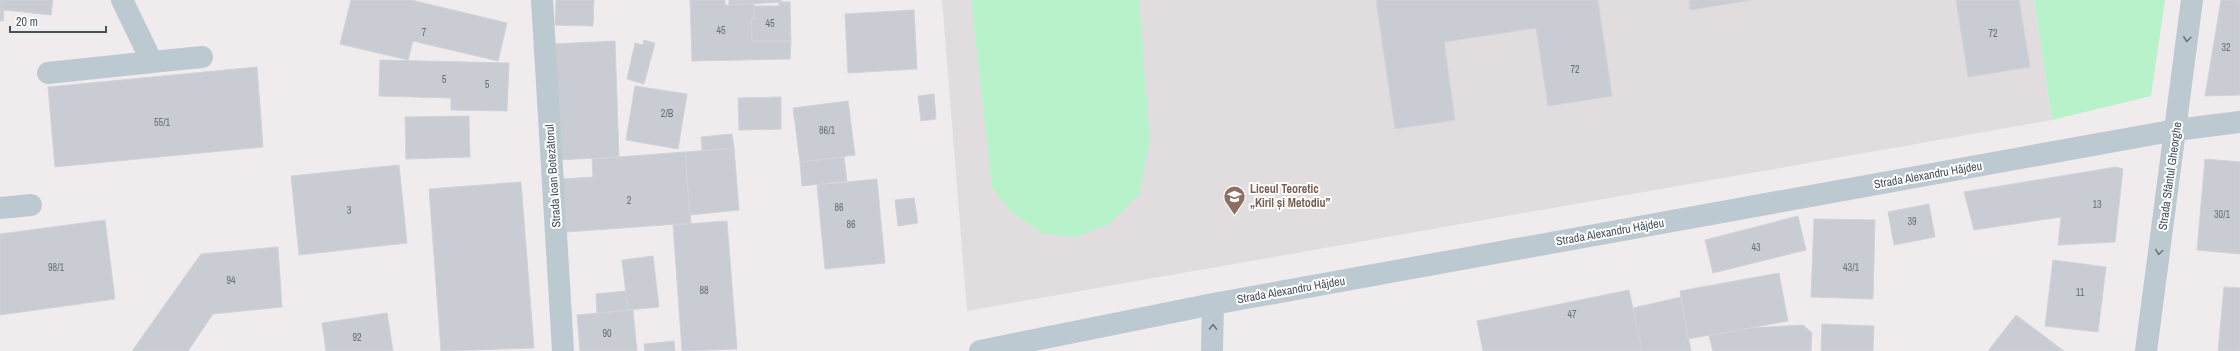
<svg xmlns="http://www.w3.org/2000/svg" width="2240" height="351" viewBox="0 0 2240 351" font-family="'Archivo Narrow',sans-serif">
<rect width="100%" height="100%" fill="#f0eced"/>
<path fill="#e1dddf" d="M942,0H2034L2052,120L967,311Z"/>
<path fill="#b7f2ca" d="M971,0H1139L1150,140L1139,195L1109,224L1077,237L1044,234L1011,212L992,188Z
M2034,0H2165L2151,96L2052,120Z"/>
<path fill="#c9ccd2" stroke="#d0d3d9" d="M0,0H53L51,15L4,10L3,21H0Z
M351,0H411L507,23L498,61L413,41L408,60L340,44Z
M556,0H594L593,26L555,25Z
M690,0H725V5H729L754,3V19H751L752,41H791L790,59L692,61Z
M729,0H781V2L729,5Z
M1376,0H1598L1612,96L1548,106L1536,28L1444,42L1455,120L1395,129Z
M1689,0H1751L1690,10Z
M1956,0H2019L2030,67L1968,77Z
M2221,0H2240V95L2205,96Z
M779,2H790L791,41H752L751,19H754V6H779Z
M914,10L917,69L848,73L845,14Z
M644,40L655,43L644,84L627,79L635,43L643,45Z
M615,41L619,157L556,160L553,44Z
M380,60L509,63L507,111L451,110V98L379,96Z
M257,67L263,147L55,167L48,87Z
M635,86L687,94L678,149L626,140Z
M934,94L936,119L921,121L918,96Z
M781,97V129L739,130L738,98Z
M848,101L855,155L800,162L793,108Z
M469,116L470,157L406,159L405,117Z
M732,134L734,148L702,151L701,137Z
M734,148L739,210L690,215L685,152Z
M685,152L691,223L567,232L563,179L593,177L592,159Z
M844,157L847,181L802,186L800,162Z
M2205,159L2240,162V254L2197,250Z
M399,165L407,243L299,255L291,176Z
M2116,167L2123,169L2115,242L2058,245L2061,217L1974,230L1964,192Z
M877,179L885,263L825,269L817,185Z
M521,182L534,348L441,351L429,189Z
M914,198L918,223L898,226L895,200Z
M1929,204L1935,237L1894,245L1888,212Z
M1798,216L1806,250L1713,273L1705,240Z
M1814,219L1875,220L1873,299L1811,297Z
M105,220L115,299L0,315V234Z
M727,221L737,349L682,351L673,225Z
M278,247L282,307L213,314L188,351H132L201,254Z
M653,256L659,307L628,310L622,260Z
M2053,260L2106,267L2098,332L2045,326Z
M1779,273L1788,321L1688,339L1680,291Z
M2224,287L2240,288V351H2218Z
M1629,290L1642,351H1483L1477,321Z
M626,291L628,310L597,313L596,294Z
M1681,297L1691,351H1642L1633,308Z
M633,310L637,351H580L577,315Z
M387,313L393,351H326L322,323Z
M2016,315L2064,351H1988Z
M1822,324L1874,326L1873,351H1821Z
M1803,325L1812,333L1811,351H1713L1709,336L1750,328Z
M674,341L675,351H645L644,344Z"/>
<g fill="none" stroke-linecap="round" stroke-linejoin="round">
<path stroke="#bcc9d1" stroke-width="22" d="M122,0L152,62L202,57
M542,0L563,351
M48,73L152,62
M0,208L31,205
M980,351L1213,304L2176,130L2240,122
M1212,351L1213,304
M2146,351L2192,0"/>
</g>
<defs><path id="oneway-chevron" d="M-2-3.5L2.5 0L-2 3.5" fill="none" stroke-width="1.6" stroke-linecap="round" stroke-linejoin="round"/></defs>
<g stroke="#68767f">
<use href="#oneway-chevron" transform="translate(2187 39) rotate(97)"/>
<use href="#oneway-chevron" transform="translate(2159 252) rotate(98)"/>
<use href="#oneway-chevron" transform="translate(1213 327) rotate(-89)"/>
</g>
<defs>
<symbol id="school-pin" viewBox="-11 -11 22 30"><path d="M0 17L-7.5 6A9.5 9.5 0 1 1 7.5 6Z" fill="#8d6e63" stroke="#fff"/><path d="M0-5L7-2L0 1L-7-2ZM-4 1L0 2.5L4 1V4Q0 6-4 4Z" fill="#fff"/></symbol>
</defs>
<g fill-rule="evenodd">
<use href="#school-pin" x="1222" y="184" width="25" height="34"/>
</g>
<g text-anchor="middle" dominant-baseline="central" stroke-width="4" stroke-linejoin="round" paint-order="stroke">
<g font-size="10" fill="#65707a">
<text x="770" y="23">45</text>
<text x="721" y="30">45</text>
<text x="424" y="32">7</text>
<text x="1993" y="33">72</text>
<text x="2226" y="47">32</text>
<text x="1575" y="69">72</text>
<text x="444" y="79">5</text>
<text x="487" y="84">5</text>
<text x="667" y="113">2/B</text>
<text x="162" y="122">55/1</text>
<text x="827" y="130">86/1</text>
<text x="629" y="200">2</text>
<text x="2097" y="204">13</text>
<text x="839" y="207">86</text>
<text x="349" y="210">3</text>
<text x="2222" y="214">30/1</text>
<text x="1912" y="221">39</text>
<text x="851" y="224">86</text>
<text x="1756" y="247">43</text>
<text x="56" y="267">98/1</text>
<text x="1851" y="267">43/1</text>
<text x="231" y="280">94</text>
<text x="704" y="290">88</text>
<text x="2080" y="292">11</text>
<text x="1572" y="314">47</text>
<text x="607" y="333">90</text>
<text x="357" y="337">92</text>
</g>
<g font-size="12" fill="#44525c" stroke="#fff">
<text transform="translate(1928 175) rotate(-10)">Strada Alexandru Hâjdeu</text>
<text transform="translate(553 176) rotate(-94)">Strada Ioan Botezătorul</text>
<text transform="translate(2170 176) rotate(-82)">Strada Sfântul Gheorghe</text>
<text transform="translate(1610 232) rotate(-10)">Strada Alexandru Hâjdeu</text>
<text transform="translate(1291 290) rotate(-10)">Strada Alexandru Hâjdeu</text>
</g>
<g font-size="12" font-weight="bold" fill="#785e54" stroke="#fff" text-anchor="start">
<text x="1250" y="189">Liceul Teoretic<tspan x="1250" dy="14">„Kiril și Metodiu”</tspan></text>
</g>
</g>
<path d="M10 26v6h96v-6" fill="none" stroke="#44525c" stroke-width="2"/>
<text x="16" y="26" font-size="12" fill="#44525c" stroke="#ffffff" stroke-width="3" paint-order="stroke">20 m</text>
</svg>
